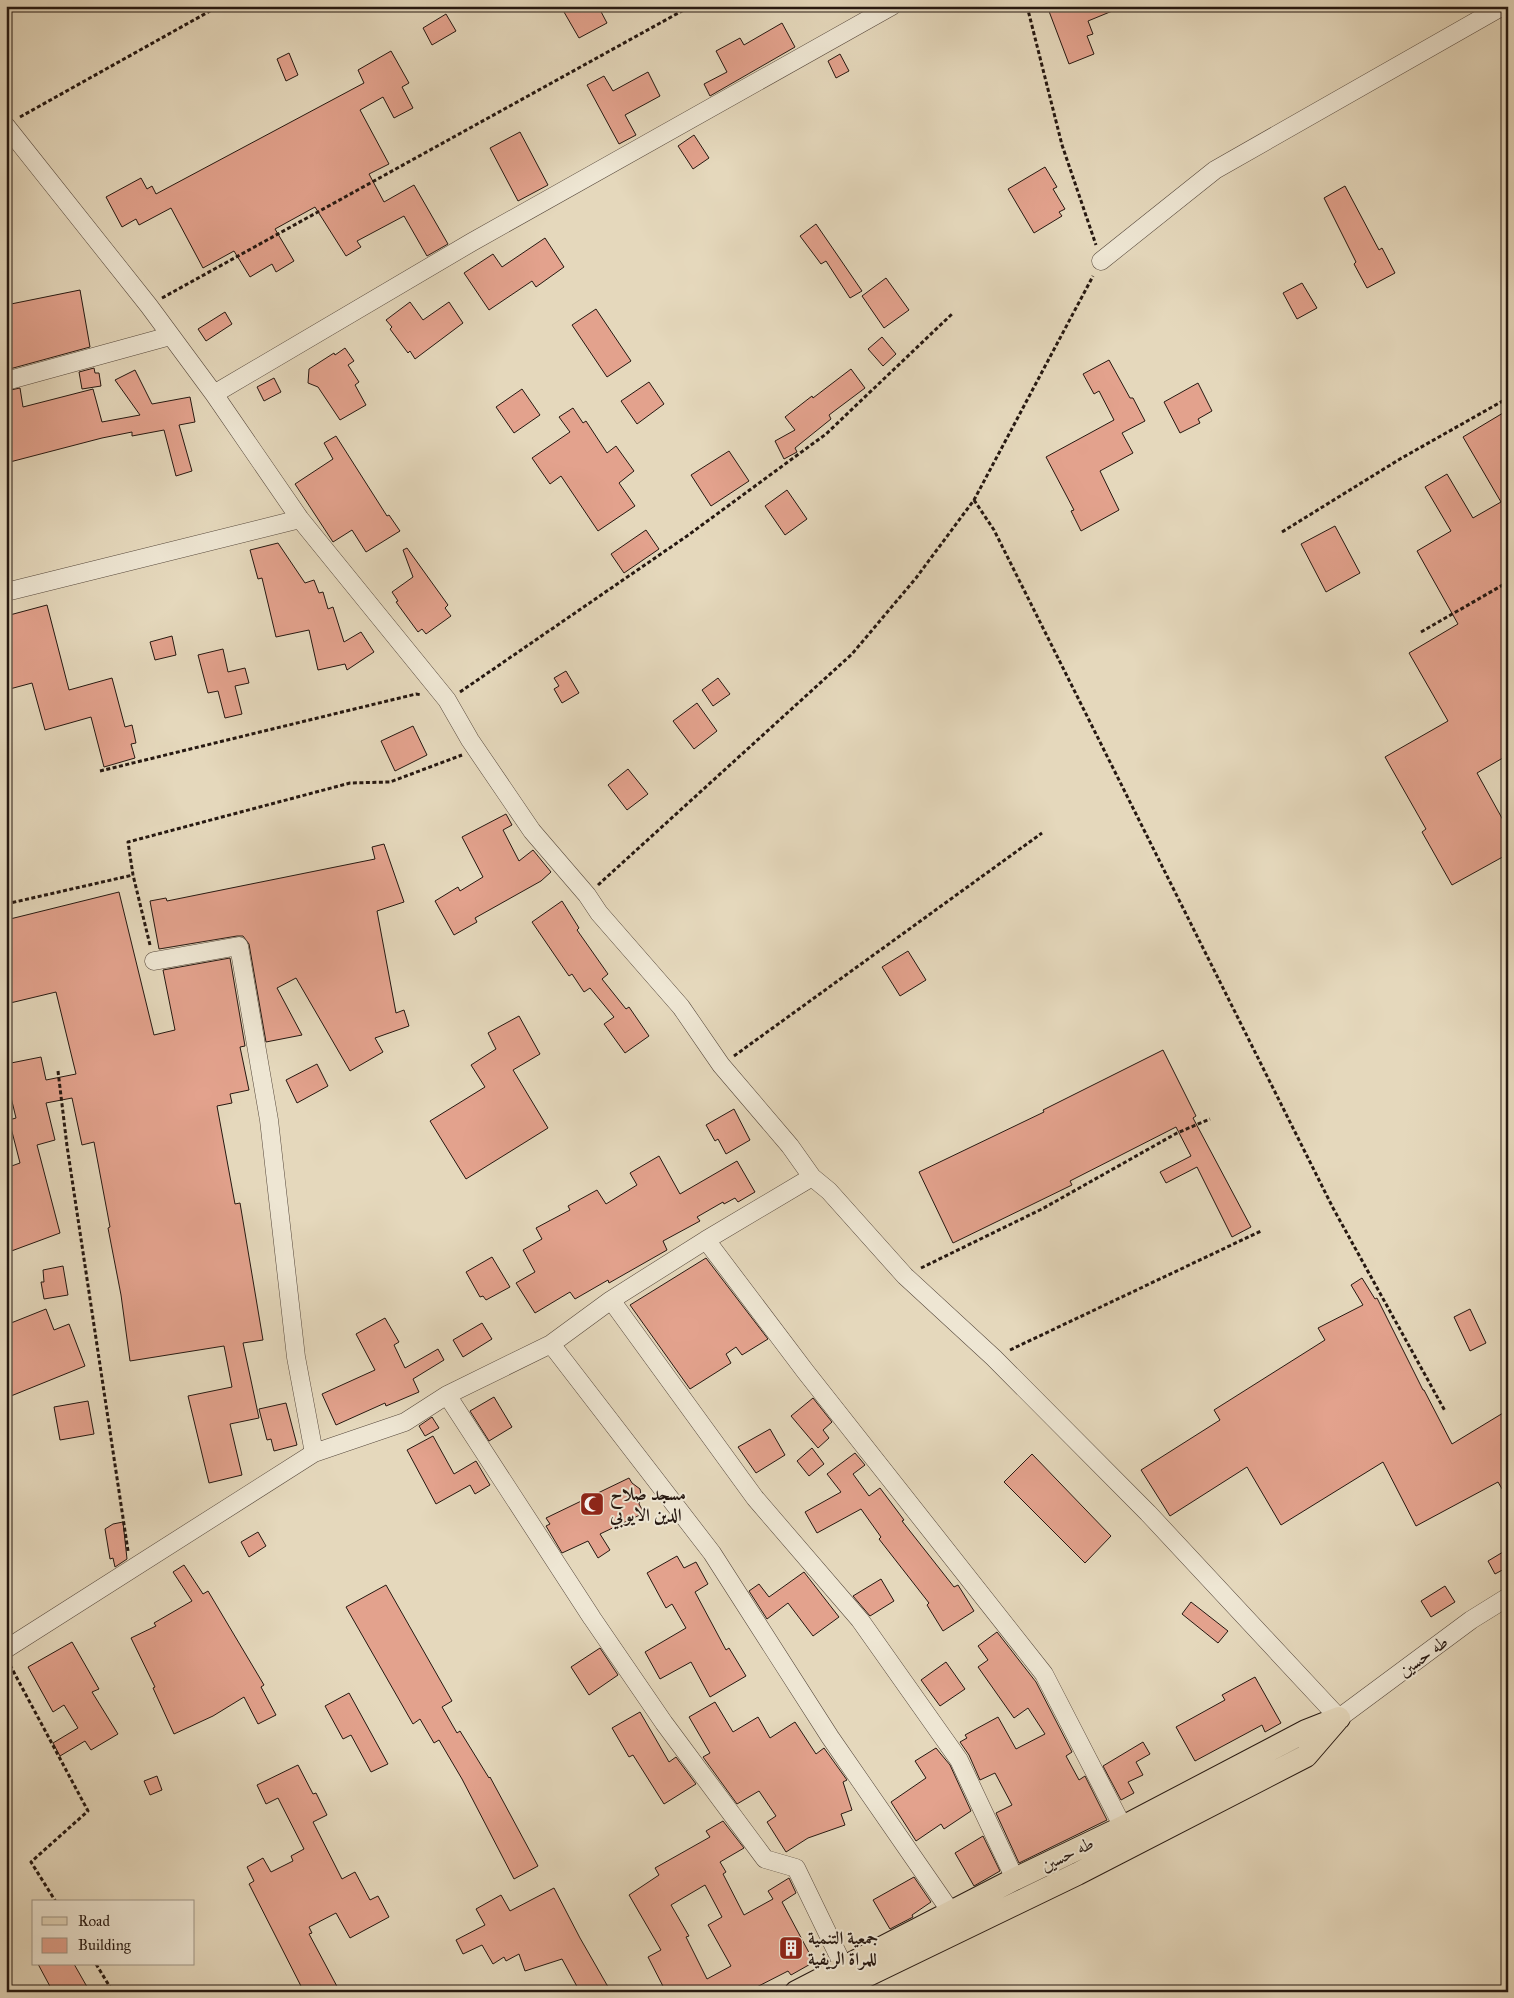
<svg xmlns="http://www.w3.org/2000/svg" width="1514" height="1998" viewBox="0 0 1514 1998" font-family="'IM FELL Great Primer',Amiri,serif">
<rect width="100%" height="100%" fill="#e5d8bc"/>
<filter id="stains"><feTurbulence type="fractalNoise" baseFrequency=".004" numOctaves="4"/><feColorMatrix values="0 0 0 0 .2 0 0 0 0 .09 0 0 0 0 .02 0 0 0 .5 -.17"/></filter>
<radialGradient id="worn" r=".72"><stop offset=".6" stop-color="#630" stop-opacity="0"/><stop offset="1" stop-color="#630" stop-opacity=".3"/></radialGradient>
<path fill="#e3a28d" stroke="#261811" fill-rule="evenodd" d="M574,6H598L607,23L579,38L564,12Z
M1047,6H1122V7L1088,21L1093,34L1087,36L1094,54L1069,64Z
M446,14L456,31L432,45L423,28Z
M782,23L795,47L710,96L704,84L727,72L716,51L740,38L744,45Z
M391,51L409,83L402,87L413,108L394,118L383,97L360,110L389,164L369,174L384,202L414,185L448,244L427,256L404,216L357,241L361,247L346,256L315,207L275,229L294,261L276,272L272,264L250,277L234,251L203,268L171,208L139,225L136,219L122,227L106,197L141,178L147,189L152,186L156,194L364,83L358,70Z
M289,53L298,75L286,81L277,59Z
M840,54L849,71L836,78L828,61Z
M648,72L660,96L625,115L636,135L619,144L587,85L604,76L613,91Z
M520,132L548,185L518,201L490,148Z
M694,135L709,158L693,169L678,146Z
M1045,167L1057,187L1053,189L1065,209L1059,212L1062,216L1034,233L1008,189Z
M1345,186L1379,250L1382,248L1395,273L1367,288L1354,264L1356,262L1324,198Z
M816,224L862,291L850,298L826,261L821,264L800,236Z
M545,238L564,267L536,287L532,281L489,310L464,273L493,254L502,267Z
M886,278L909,310L884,328L862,296Z
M1302,283L1317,308L1297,319L1283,293Z
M80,290L90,347L6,370V305Z
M410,302L423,320L449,302L463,323L415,359L410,351L408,353L390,329L392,327L386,320Z
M596,309L631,361L607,377L572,325Z
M225,312L232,324L206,341L198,329Z
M882,337L896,354L883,366L868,349Z
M345,348L354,361L348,365L359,382L355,385L366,405L340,420L318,387L308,383L309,369L334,353L335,355Z
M1109,360L1130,398H1133L1145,421L1122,433L1133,453L1100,471L1119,510L1081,531L1071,511L1074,510L1046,457L1114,420L1099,391L1094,394L1083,374Z
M94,368L95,373H99L101,386L82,389L79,372Z
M851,369L865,388L829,415L831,419L795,448L797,452L784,459L775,441L795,430L785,417L812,396L813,398Z
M135,370L152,404L190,397L195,422L179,425L192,471L176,476L164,430L132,436V432L102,438L6,463V419L10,418L6,391L20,388L23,407L93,389L102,422L140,415L115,380Z
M274,378L281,392L264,401L257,387Z
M649,382L664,404L637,424L621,401Z
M1198,383L1212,411L1198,419L1200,423L1180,433L1164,402Z
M522,389L540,415L514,433L496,407Z
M573,408L583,423L586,421L607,453L616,446L634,471L619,483L635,506L598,531L561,476L550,484L532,458L570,432L559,417Z
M1508,410V755L1477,773L1508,829V854L1452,885L1422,832L1426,829L1385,757L1448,721L1409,653L1458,624L1417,551L1451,531L1425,487L1447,474L1473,518L1501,502L1463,437Z
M336,436L387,516L389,515L400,531L366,552L352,530L333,542L295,484L333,459L324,443Z
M729,451L749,481L711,506L691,475Z
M787,490L807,519L785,535L765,506Z
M1335,526L1360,573L1326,592L1301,544Z
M646,530L659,549L624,573L611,554Z
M278,543L305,583L314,580L319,593L323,592L328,609L333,607L344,642L361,632L374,652L347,670L345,664L318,670L309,630L276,637L262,578L258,579L250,550Z
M407,548L448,605L445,608L451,616L426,634L422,629L418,632L396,602L398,601L392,592L413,577L403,550Z
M47,605L69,690L112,678L125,727L132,725L136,743L131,744L135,758L104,767L91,717L45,730L32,683L6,690V616Z
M172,636L176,655L155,660L150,642Z
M223,649L228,672L245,668L249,683L235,686L242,714L225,718L218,691L208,693L198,655Z
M566,671L579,693L562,703L554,689L559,686L554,678Z
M718,678L730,694L713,706L702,690Z
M697,703L717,731L694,749L673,721Z
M413,726L427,755L395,771L381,741Z
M628,769L648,794L627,810L608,785Z
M506,814L512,825L503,830L519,861L533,850L551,872L541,881L475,918L477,922L454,935L435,901L458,887L460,891L483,877L462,837Z
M384,844L404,902L377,911L396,1013L404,1010L409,1026L375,1038L383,1052L350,1071L296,978L277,988L302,1035L266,1042L249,944L243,936H237L159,949L150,901L166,898L167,901L375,859L372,847Z
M119,892L154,1035L175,1030L163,970L230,958L245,1046L240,1047L249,1090L230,1094L232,1103L217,1106L235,1204L240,1203L263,1340L243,1343L259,1418L230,1424L242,1475L209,1483L188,1396L232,1387L224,1346L130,1361L121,1295L108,1228L110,1227L94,1142L82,1145L72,1098L46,1103L55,1140L37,1145L60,1233L6,1253V1168L20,1163L9,1120L16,1118L10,1093H6V1064L41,1057L46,1080L76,1074L56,992L6,1004V920Z
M562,901L579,928L577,930L608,974L602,979L626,1009L629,1007L649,1036L625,1053L604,1024L614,1017L590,988L584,992L572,974L569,976L532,922Z
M908,951L926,980L900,996L882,967Z
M519,1016L540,1054L513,1070L548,1128L466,1179L430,1121L485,1087L471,1065L496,1049L488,1033Z
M1163,1050L1196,1116L1193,1118L1251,1227L1232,1237L1197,1167L1166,1183L1160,1172L1191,1156L1176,1127L1070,1181L1072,1185L953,1243L919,1172L1044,1112L1043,1110Z
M317,1064L328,1086L297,1103L286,1080Z
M734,1109L750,1140L726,1154L718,1139L715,1141L706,1125Z
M659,1156L680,1194L737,1161L755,1192L738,1202L735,1198L724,1204L723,1202L697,1217L700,1221L663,1241L667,1250L609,1283L608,1280L575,1299L570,1292L535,1313L516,1283L535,1272L523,1250L542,1239L536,1228L570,1210L568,1206L597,1190L606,1204L637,1185L630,1173Z
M492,1257L510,1287L486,1300L483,1296L480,1297L466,1272Z
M706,1258L768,1339L742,1355L736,1347L726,1354L731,1363L690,1389L630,1305Z
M63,1266L68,1295L44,1299L41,1282H44L43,1270Z
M1362,1278L1375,1299L1377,1298L1423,1390H1424L1452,1444L1508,1410V1499L1498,1482L1416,1526L1383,1462L1281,1525L1247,1467L1170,1516L1141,1470L1220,1420L1214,1410L1325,1340L1318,1328L1363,1305L1351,1285Z
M46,1309L54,1330L69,1324L85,1366L6,1398V1325Z
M1470,1309L1486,1343L1470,1351L1454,1317Z
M385,1318L399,1342L394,1345L405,1368L438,1349L444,1360L413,1379L419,1392L386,1406L385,1403L336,1425L322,1394L375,1370L356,1334Z
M482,1323L492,1339L463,1357L453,1340Z
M494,1397L512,1427L489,1441L470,1411Z
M813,1398L832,1422L823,1430L829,1438L818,1448L791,1416Z
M88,1401L94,1434L60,1440L54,1407Z
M286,1403L297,1445L274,1451L271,1439L267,1440L259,1409Z
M432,1417L439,1428L425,1436L419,1426Z
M770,1429L785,1455L756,1473L738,1447Z
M433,1436L454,1474L476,1461L490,1485L475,1494L470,1485L436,1504L407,1450Z
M812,1448L824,1464L809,1476L797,1461Z
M855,1453L865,1465L853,1474L869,1496L880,1488L904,1520L902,1521L954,1587L958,1585L974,1611L943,1631L927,1605L929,1603L879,1539L881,1537L861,1509L817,1533L805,1512L841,1492L827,1474Z
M1032,1454L1111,1536L1085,1563L1004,1482Z
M629,1478L632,1483L640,1489L641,1495L639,1504L644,1513L600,1534L610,1550L598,1558L588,1541L562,1553L546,1526L550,1524L546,1518Z
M123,1522L127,1559L115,1567L113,1558L110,1559L105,1529L113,1524Z
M258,1532L266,1546L249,1557L241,1542Z
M1508,1549V1567L1495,1574L1488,1561Z
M677,1556L684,1568L696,1562L708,1584L695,1592L726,1650L729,1648L746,1676L710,1697L691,1662L660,1679L645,1652L686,1628L672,1604L666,1608L647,1573Z
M184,1565L203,1594L208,1591L264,1685L261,1687L276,1715L258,1724L244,1697L213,1716L174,1734L153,1688L155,1687L131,1638L156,1626L154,1623L192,1601L173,1572Z
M804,1572L839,1617L813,1636L788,1603L767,1619L749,1591L759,1584L769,1597Z
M881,1579L894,1601L870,1616L853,1596Z
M386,1585L452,1701L442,1707L457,1733L460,1731L489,1778L490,1777L538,1866L514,1879L462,1779L439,1740L434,1743L420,1719L413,1724L346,1607Z
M1445,1586L1455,1602L1431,1617L1421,1601Z
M1191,1602L1228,1631L1218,1643L1182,1614Z
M997,1632L1036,1682L1072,1752L1066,1756L1079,1780L1085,1776L1107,1820L1019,1863L996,1813L1012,1805L995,1773L980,1780L969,1755L960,1742L967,1738L965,1735L998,1717L1016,1749L1045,1734L1028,1708L1014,1718L978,1667L988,1660L978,1646Z
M72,1642L99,1689L92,1692L118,1734L91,1750L85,1741L60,1756L53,1743L78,1728L64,1705L53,1712L28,1667Z
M600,1648L618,1675L589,1695L571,1667Z
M946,1662L965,1689L940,1706L921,1680Z
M1255,1677L1281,1723L1265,1732L1262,1725L1195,1761L1176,1727L1225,1700L1222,1695Z
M349,1693L388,1764L371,1772L351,1735L343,1739L325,1706Z
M715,1702L733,1732L758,1717L770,1738L795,1722L816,1754L824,1748L847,1780L843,1782L852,1810L841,1814L845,1825L808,1838L786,1852L767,1822L776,1816L759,1791L737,1804L703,1757L710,1753L689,1717Z
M640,1712L669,1762L676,1757L696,1784L664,1804L633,1755L629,1757L612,1728Z
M1143,1742L1150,1754L1136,1762L1143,1775L1128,1782L1134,1793L1121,1800L1103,1766Z
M936,1748L950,1765L971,1811L944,1829L941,1824L916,1841L891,1802L926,1778L915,1761Z
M298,1765L313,1794L316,1793L327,1815L313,1822L342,1879L355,1872L370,1900L378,1896L389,1917L350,1938L336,1913L309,1927L312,1933L309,1934L340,1992H304L249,1884L254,1881L247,1867L263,1858L271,1872L293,1861L291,1856L304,1849L278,1798L266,1804L257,1785Z
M157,1776L162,1790L150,1795L144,1781Z
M723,1821L744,1848L720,1862L726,1872L723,1874L744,1915L773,1899L768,1891L789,1878L796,1893L782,1902L814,1962L791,1975L788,1971L747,1992H666L648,1957L661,1950L629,1895L659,1875L655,1868L710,1837L706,1831ZM705,1885L722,1917L708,1925L731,1966L707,1979L686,1937L689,1936L671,1905Z
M983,1836L1000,1871L974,1886L955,1853Z
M914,1877L931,1902L912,1915L913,1917L890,1929L873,1900Z
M554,1888L580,1938L611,1992H580L562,1959L525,1971L519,1954L506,1961L504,1957L493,1964L482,1945L463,1954L456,1940L485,1925L476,1909L501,1895L510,1911Z
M38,1964H74L90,1992H53Z"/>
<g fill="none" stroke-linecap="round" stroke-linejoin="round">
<defs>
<path id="minor" d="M6,126L149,306L214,394L300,519L447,700L470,740L532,831L587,895L599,913L681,1007L721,1065L790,1146L812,1177L829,1191L905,1276L994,1358L1148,1513L1339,1718L1471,1620L1508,1597
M1101,261L1215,170L1503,6
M6,381L170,336
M214,394L472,242L892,6
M6,592L300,519
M154,961L239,946L269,1120L296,1357L314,1453
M706,1240L805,1371L1044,1674L1123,1827
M611,1300L755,1498L860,1620L959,1760L1015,1879
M551,1344L712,1553L830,1737L958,1922
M447,1395L592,1618L664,1723L765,1859L796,1868L844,1967
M6,1649L314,1453L405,1422L447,1395L551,1344L611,1300L706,1240L812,1177"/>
<path id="major" d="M796,1992L1015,1879L1123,1827L1306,1731L1339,1718
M833,1992L1077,1874L1306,1756L1337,1720"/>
</defs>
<use href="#minor" stroke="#56483c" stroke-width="19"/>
<use href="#major" stroke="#261811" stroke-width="24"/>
<path stroke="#261811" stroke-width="3" stroke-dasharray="4 2.5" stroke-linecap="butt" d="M1027,6L1062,145L1096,245
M20,117L219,6
M1505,130L1508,128
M162,298L691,6
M974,500L994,530L1333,1208L1445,1411
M1282,532L1400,459L1508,398
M1421,632L1508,582
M460,692L687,536L826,434L952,314
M100,771L416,694L422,695
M598,885L852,654L916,578L974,500L1093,276
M6,904L133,875
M150,945L133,875L128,842L350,783L390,782L462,755
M734,1056L1042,833
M58,1071L67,1146L128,1551
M921,1268L1042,1209L1177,1133L1210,1119
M1010,1350L1261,1231
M10,1665L88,1811L31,1862L56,1902
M96,1964L113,1992"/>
<use href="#minor" stroke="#eee6d3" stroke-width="18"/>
<use href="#major" stroke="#e5d8bc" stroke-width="22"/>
</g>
<defs>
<symbol id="mosque-square" viewBox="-11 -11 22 22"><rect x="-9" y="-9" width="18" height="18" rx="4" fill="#8f2418" stroke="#eee6d3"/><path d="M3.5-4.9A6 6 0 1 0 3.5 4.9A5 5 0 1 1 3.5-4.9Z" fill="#fff"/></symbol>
<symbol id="building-square" viewBox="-11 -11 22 22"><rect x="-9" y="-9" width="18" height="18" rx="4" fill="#8f2418" stroke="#eee6d3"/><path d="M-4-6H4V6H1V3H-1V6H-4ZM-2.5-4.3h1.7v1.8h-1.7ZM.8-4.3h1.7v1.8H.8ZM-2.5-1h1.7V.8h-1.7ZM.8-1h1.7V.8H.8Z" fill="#fff"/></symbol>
</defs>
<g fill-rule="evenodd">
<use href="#mosque-square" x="578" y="1490" width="28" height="28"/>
<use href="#building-square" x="777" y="1934" width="28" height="28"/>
</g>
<g text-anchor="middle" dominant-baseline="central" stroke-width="4" stroke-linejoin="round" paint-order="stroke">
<g font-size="18" font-weight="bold" fill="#261811" stroke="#eee6d3" text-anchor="start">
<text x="610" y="1494">مسجد صلاح<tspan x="610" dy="21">الدين الايوبي</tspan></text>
<text x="808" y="1938">جمعية التنمية<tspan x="808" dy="21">للمراة الريفية</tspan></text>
</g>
<g font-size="18" fill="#261811" stroke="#eee6d3">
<text transform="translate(1423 1656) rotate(-36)">طه حسين</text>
<text transform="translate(1067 1854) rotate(-26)">طه حسين</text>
</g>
</g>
<rect width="1514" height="1998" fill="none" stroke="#e5d8bc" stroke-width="25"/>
<rect x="8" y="8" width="1499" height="1983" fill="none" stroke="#261811" stroke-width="2.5"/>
<rect x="12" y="12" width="1489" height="1973" fill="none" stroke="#261811"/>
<rect x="32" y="1900" width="162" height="65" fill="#eee6d3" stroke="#9e9485"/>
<rect x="42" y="1917" width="25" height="8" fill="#e5d8bc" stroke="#9e9485"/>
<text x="78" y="1926" font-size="15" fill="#261811">Road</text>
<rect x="42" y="1938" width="25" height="15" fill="#e3a28d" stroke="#9e9485"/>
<text x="78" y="1950" font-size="15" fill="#261811">Building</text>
<rect width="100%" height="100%" filter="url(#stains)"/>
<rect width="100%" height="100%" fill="url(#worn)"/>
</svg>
